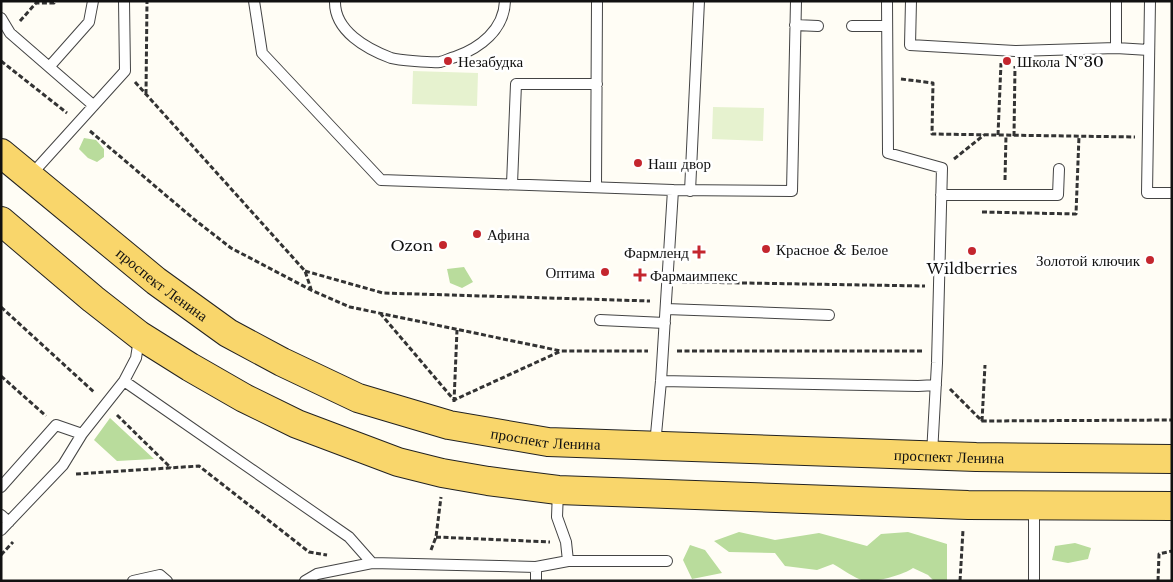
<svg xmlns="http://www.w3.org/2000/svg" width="1173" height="582" viewBox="0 0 1173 582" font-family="'Libre Baskerville',serif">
<rect width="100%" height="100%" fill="#fffdf5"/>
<path fill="#b9dc9c" d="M84,138L96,140L104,149V157L97,162L88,158L79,149Z
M464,267L473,282L462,288L450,283L447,269Z
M110,418L154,459L117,461L94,440Z
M739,532L775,540L819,533L867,546L881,534L908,532L947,544V580L934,581L928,575L913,568C903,575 877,582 864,581C854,578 842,569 833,564L817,570L785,566L775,553L729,552L714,541Z
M1075,543L1091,548L1088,559L1068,563L1052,560L1055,546Z
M690,545L705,550L722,573L692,579L683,560Z"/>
<path fill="#e6f2cf" d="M413,71L478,73L477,106L412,104Z
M713,107L764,108L763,141L712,139Z"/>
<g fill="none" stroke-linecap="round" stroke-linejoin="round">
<defs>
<path id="service" d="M254,1L262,53L381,180L673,190L792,191L796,1
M335,1C334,31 367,49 391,58C398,60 432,63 440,62C445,61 450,58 455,57C480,48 504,30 505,1
M887,1L888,153L942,168L937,363L932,454
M911,1L910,45L1015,51L1116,48L1149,50
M1150,1L1147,193H1172
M1,18L10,33L93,105
M795,25L818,26
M852,26H886
M1116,48V1
M50,66L89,22L93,1
M30,176L125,71L124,1
M512,184L516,84H597
M596,187L597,1
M690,191L699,1
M941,195H1058L1059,169
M666,309L829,315
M600,320L665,323
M124,381L349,537L372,563L536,567L568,561H667
M661,381L918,386L936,385
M655,445L661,381L673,190
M1,487L56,425L82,434
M558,491L557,517L566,542L568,561
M1034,507V581
M1,515L9,522
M1,530L63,465L82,434L124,381L136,358L139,339
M133,581L160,575L167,581
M305,581L317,574L372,563
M536,581V567"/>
<g id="primary">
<path id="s1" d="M1,153L156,281L228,333L282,362L358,398L449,425L548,442L976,457L1172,459"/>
<path d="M1,221L93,299L139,335L190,367L244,398L297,424L398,462L442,473L488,481L558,490L968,505L1172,506"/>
</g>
</defs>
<use href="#service" stroke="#444" stroke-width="12"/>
<use href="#primary" stroke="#222" stroke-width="30"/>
<path stroke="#333" stroke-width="3" stroke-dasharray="5 2.5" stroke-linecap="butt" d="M20,21L36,3H54L55,1
M1,61L67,113
M901,79L933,83L932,134L1135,137
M135,82L305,271L311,289
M146,94L147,1
M90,131L195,220L231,248L311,290L350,307L561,351H648
M998,135L1001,63
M1014,136L1015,66
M954,159L984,135
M1005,180L1006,135
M982,212L1076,214L1079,136
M305,271L383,293L650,301
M682,282L925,286
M1,307L95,393
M380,313L454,400L561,351
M677,351H923
M1,376L46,416
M950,389L982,421L1172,420
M454,402L457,330
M117,415L171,468
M982,421L985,365
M76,474L199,466L309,552L327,555
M436,537L550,542
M431,550L436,537L441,497
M1,555L13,542
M960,581L963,530
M1158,581L1159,554L1172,551"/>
<use href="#service" stroke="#fff" stroke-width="10"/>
<use href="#primary" stroke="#f9d66b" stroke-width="28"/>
</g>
<g fill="#c4262e" stroke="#fff" stroke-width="2">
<circle cx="448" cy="61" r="5"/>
<circle cx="1007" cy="61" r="5"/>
<circle cx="638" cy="163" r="5"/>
<circle cx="477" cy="234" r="5"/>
<circle cx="443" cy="245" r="5"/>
<circle cx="766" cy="249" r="5"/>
<circle cx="972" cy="251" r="5"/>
<path d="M696.5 244.5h5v5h5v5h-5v5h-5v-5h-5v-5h5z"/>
<circle cx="1150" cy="260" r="5"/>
<circle cx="605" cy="272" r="5"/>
<path d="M637.5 267.5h5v5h5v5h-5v5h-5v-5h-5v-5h5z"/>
</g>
<g text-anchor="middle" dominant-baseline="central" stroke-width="5" stroke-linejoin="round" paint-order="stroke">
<g font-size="15" fill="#111" stroke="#fff" text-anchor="start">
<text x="458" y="61">Незабудка</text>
<text x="1017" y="61">Школа №30</text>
<text x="648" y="163">Наш двор</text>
<text x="487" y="234">Афина</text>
<text x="433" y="245" text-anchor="end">Ozon</text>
<text x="776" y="249">Красное &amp; Белое</text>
<text x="689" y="252" text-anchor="end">Фармленд</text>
<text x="1140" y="260" text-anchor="end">Золотой ключик</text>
<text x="972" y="268" text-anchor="middle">Wildberries</text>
<text x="595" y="272" text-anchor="end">Оптима</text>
<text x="650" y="275">Фармаимпекс</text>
</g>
<g font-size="15" fill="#111" stroke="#fff">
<text stroke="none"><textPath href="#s1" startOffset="208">проспект Ленина</textPath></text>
<text stroke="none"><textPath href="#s1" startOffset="628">проспект Ленина</textPath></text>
<text stroke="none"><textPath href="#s1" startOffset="1032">проспект Ленина</textPath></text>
</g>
</g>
<rect width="1173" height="582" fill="none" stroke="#111111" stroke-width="5"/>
</svg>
